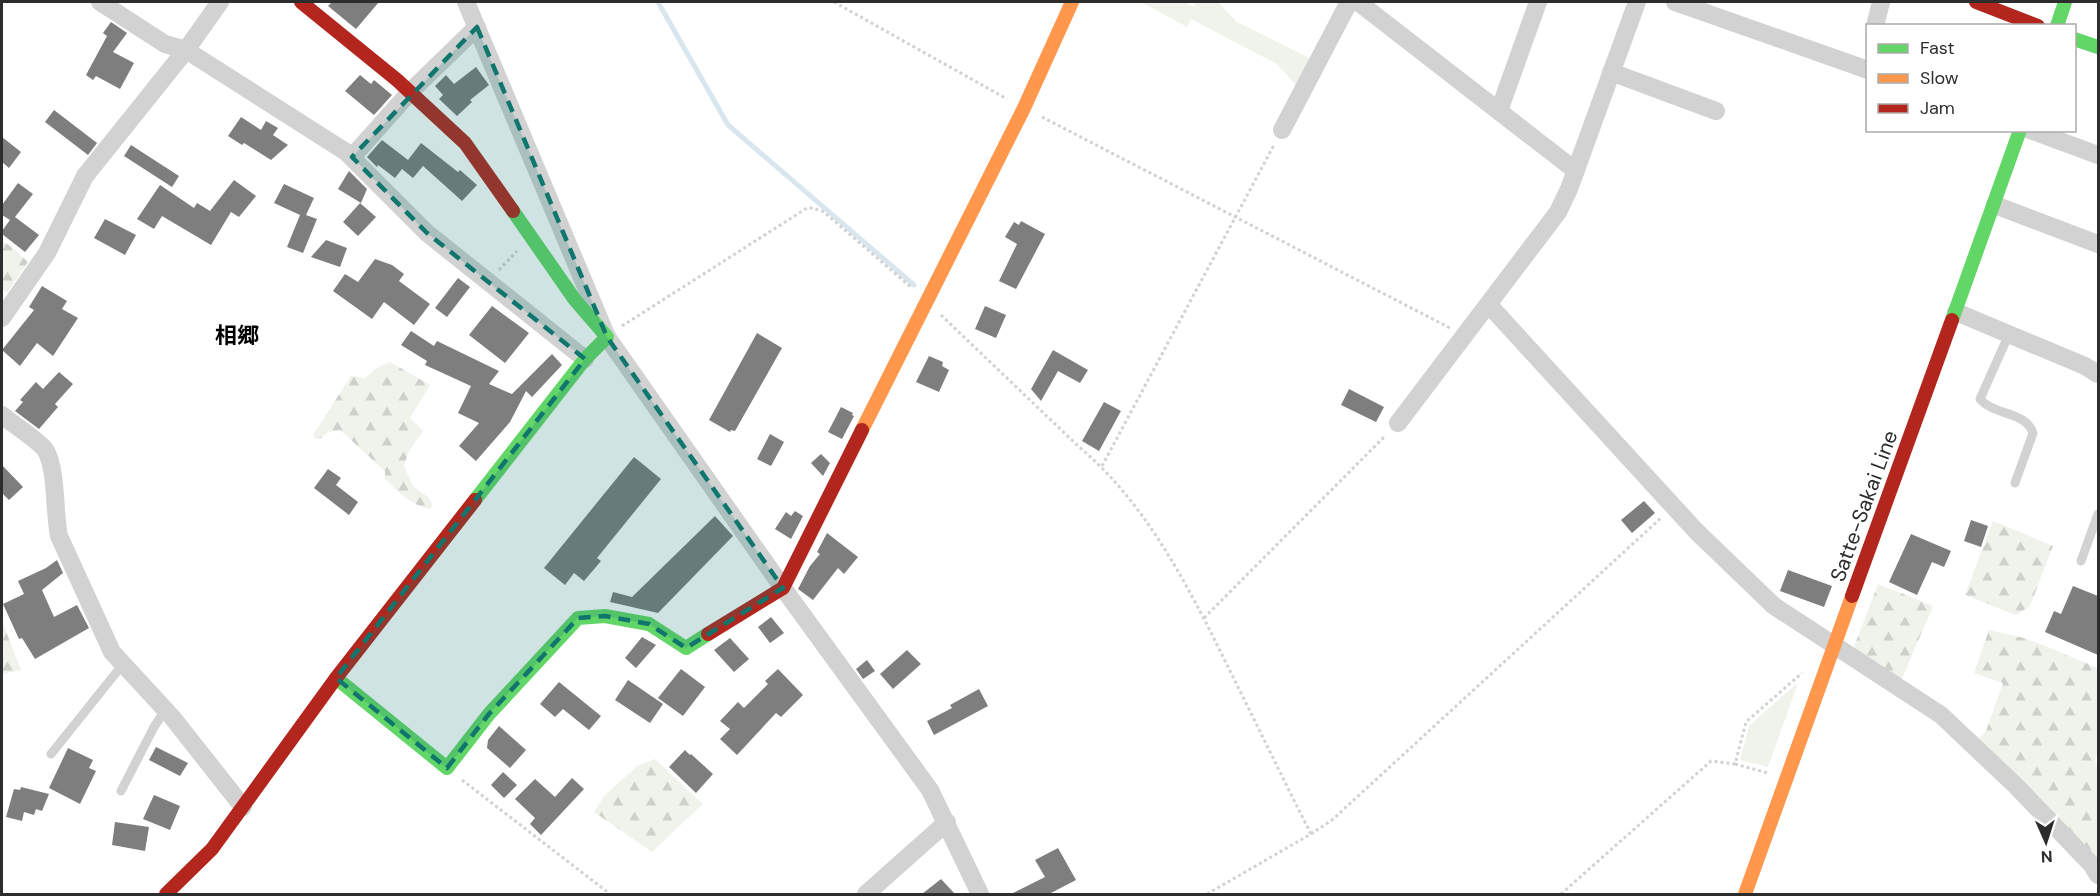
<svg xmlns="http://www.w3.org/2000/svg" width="2100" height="896" viewBox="0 0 2100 896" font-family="'DM Sans','Noto Sans JP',sans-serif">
<defs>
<pattern id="forest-firs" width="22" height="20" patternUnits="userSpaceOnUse" patternTransform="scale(1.5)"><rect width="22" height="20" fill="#f0f3ec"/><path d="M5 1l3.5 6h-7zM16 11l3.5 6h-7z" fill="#ced1cb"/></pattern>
</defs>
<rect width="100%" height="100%" fill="#fff"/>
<path fill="#f0f3ec" d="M1141,2H1184L1194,7L1196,2H1218L1237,22L1313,60L1298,88L1277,64L1191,19L1187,27Z
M1795,685L1797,686L1768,767L1740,760L1749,726Z"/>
<path fill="url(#forest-firs)" d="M2,241L12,247L28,262L7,293L2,289Z
M390,362L430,385L410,418L423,431L408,453L404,466L413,486L429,498L433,506L430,509C409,504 400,493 385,479V471L340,430L328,432L320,439H315L313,435L351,376L365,378L380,366Z
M1993,521L2053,546L2030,606L2016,615L1965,595Z
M1878,584L1933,606L1900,683L1852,652Z
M2,621L21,670L2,674Z
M1989,630L2028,639L2098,668V747L2095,764L2098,767V861L1979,739L1986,731L2003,683L1974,673Z
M655,759L703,804L652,852L594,812L604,796L637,766Z"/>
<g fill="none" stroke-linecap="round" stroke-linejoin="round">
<path stroke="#dae6ee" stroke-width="5" d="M658,2L728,125L914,285"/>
</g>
<path fill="#7e7e7e" d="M332,2H379L356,29L328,6Z
M111,22L127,33L113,52L134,63L120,89L96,76L93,80L86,75L107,36L103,33Z
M476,67L489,85L470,100L472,102L457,116L439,99L443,95L435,86L446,75L454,84Z
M360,75L371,84L374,80L392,95L374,115L345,91Z
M54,110L97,143L88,155L45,122Z
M241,117L261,130L266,121L278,128L273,135L288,145L271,160L244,143L242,145L228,136Z
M2,137L21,152L9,168L2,162Z
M382,140L408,160L421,143L458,172L460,170L477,185L462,201L423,166L413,178L402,169L395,178L378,165L377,167L367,157Z
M131,145L179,176L172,187L124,156Z
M349,171L367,189L361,203L338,189Z
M234,180L256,196L239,217L231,212L211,245L162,216L154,229L137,219L160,185L194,208L197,203L210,211Z
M18,183L33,194L15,217L39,235L25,252L2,234V231L10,220L2,215V205Z
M284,184L314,198L306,215L317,219L303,253L287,247L300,215L274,203Z
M360,203L376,217L358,236L343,222Z
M105,219L136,235L125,255L94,238Z
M1021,221L1045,234L1016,289L999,281L1017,244L1005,237L1014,222L1019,225Z
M326,240L347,248L340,267L311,257Z
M375,259L392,265L404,274L399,281L430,304L414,325L384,302L372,319L333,291L345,274L358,282Z
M458,278L470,287L447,317L435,308Z
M42,286L67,301L62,309L78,318L53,356L37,343L20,366L2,350L34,310L29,307Z
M492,306L529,333L505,363L469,335Z
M985,306L1006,315L996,338L975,329Z
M411,331L434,346L437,341L499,371L489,384L512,394L552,354L562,365L532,397L526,391L510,422L476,461L459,446L479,423L458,413L471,386L425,365L427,361L401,345Z
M757,333L782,348L735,431L731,430L730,432L709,420Z
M1053,350L1088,370L1080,383L1058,371L1041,401L1031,389Z
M929,356L943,362L942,366L949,370L939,392L916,382Z
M59,372L73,384L55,404L58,407L39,429L15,411L23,402L20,400L36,382L43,389Z
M1349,389L1384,407L1376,422L1341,405Z
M1104,402L1121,411L1099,451L1082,441Z
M841,407L853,413L852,415L854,416L842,439L828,432Z
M770,434L784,442L771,466L757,459Z
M821,454L830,463L823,476L811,463Z
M634,457L661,479L597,558L601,561L584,581L574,573L565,585L544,568Z
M2,465L23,487L9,500L2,493Z
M328,469L341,478L336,485L358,502L349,515L314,488Z
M1644,501L1655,513L1632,533L1621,520Z
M795,511L803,516L791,539L775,529L786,512L791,516Z
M715,516L733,536L658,613L610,602L613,592L632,597Z
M1971,520L1988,526L1981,547L1964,541Z
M827,533L858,557L844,574L838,568L813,600L798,589L810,566L820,554L817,552Z
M1911,534L1951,551L1944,567L1932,562L1917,595L1889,582Z
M57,560L63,573L42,590L54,617L77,605L89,628L35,659L22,638L19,639L3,604L24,594L18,581L46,568Z
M1788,570L1832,586L1824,607L1780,591Z
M2073,586L2098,596V655L2045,632L2054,611L2061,614Z
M771,617L784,633L770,643L758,627Z
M642,637L656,645L636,668L625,658Z
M730,638L749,659L734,672L714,650Z
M907,650L921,664L893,689L880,674Z
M867,660L875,671L863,679L856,669Z
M681,669L705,687L683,716L658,698Z
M778,669L803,695L781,717L776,713L737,755L720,739L730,729L720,721L738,702L744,708L768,684L765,681Z
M628,680L663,704L650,723L615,700Z
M559,682L601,716L589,730L563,709L555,717L540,704Z
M979,689L988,706L934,735L927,721L952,708L950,705Z
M499,726L526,750L510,768L487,748L488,740Z
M156,747L188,763L180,776L149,760Z
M68,748L93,760L89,768L96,771L80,804L49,788Z
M685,750L690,755L691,754L713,774L696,793L669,767Z
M503,772L517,785L504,798L491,785Z
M572,778L584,789L541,835L530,824L535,818L515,799L535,779L555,797Z
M21,787L49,794L42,811L36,809L34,815L24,812L22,821L6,817L14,789L20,790Z
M154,795L180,806L170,830L143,819Z
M115,822L149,827L145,851L112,845Z
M1058,848L1076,880L1049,894H1011L1045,877L1035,860Z
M941,879L955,894H922Z"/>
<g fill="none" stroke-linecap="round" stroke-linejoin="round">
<path stroke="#d2d2d2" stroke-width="3" stroke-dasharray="3 3" stroke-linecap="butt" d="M834,2L1007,99
M1042,117L1450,328
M499,270L517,251
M941,315L1078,446C1150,506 1193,596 1234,679C1260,731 1285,783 1311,834
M622,326L807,208H813L824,212L912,288
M1102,466L1274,145
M1204,618L1386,435
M1735,764L1768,773
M462,780L610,894
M1207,894L1311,834L1332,820L1662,517
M1561,894L1711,761L1735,764L1746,722L1802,673"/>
<path stroke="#d2d2d2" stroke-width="9" d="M2009,334L1980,399C1994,416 2026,411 2033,433L2015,483
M2081,561L2098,514
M51,754L123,664
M121,791L154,727L165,710"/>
<path stroke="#d2d2d2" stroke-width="18" d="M100,2L165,44L186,50L346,152L427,233L585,359
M466,2L607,337L783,588L930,790L980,894
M1358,2L1576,171
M1675,2L1868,70
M1875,26L1881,2
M1611,72L1716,111
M1499,111L1538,2
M1282,130L1349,2
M2030,130L2098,155
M352,157L410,92L477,27
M1995,205L2098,244
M1489,305L1696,531L1774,606L1941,715L2016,786L2092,865L2098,875
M1956,312L2085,366L2098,374
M2,318L47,253L85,176L186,50L220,2
M2,415C11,423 41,442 46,451C57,471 54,512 59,536L112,652L172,717L243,807
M1398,423L1558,212L1569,189L1637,2
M866,894L947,822"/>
<path stroke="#63d668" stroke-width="14" d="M2057,26L2065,2
M2074,39L2098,47
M1952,320L2020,130
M475,500L585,359L607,337L575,300L513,211
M336,678L447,768L489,714L578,618L605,616L649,624L686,648L708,634"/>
<path stroke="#ff974d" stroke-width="14" d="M862,430L1024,108L1072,2
M1745,894L1852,596"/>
<path stroke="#b3261e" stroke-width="14" d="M301,2L397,80L465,143L513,211
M1976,2L2038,26
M1852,596L1952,320
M708,634L783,588L862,430
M166,894L212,849L336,678L475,500"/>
</g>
<path fill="#0f766e" fill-opacity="0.2" stroke="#0f766e" stroke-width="4.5" stroke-dasharray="12 8" stroke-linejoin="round" d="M477,27L607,337L783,588L686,648L649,624L605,616L578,618L489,714L447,768L336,678L585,359L427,233L352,157Z"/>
<g text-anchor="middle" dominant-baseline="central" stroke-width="6" stroke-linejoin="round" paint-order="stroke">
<g font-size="21" fill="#2d2d2d" stroke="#fff">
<text transform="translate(1864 506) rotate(-70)">Satte-Sakai Line</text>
</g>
<g font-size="22" font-weight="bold" fill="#000" stroke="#fff">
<text x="237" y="335">相郷</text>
</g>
</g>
<rect width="2100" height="896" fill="none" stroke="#2d2d2d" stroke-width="6"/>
<rect x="1866" y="24" width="210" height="108" fill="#ffffff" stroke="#ababab" stroke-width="1.5"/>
<rect x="1878" y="44" width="30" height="9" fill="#63d668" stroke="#ababab" stroke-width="1.5"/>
<text x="1920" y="54" font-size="18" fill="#2d2d2d">Fast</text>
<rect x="1878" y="74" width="30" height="9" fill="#ff974d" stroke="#ababab" stroke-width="1.5"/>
<text x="1920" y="84" font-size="18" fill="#2d2d2d">Slow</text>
<rect x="1878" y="104" width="30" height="9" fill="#b3261e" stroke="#ababab" stroke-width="1.5"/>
<text x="1920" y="114" font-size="18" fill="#2d2d2d">Jam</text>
<g transform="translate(2046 842) rotate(177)" stroke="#ffffff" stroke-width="4.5" paint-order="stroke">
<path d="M0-4.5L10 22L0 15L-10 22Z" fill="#2d2d2d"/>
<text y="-9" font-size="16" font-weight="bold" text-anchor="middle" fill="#2d2d2d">N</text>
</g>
</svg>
